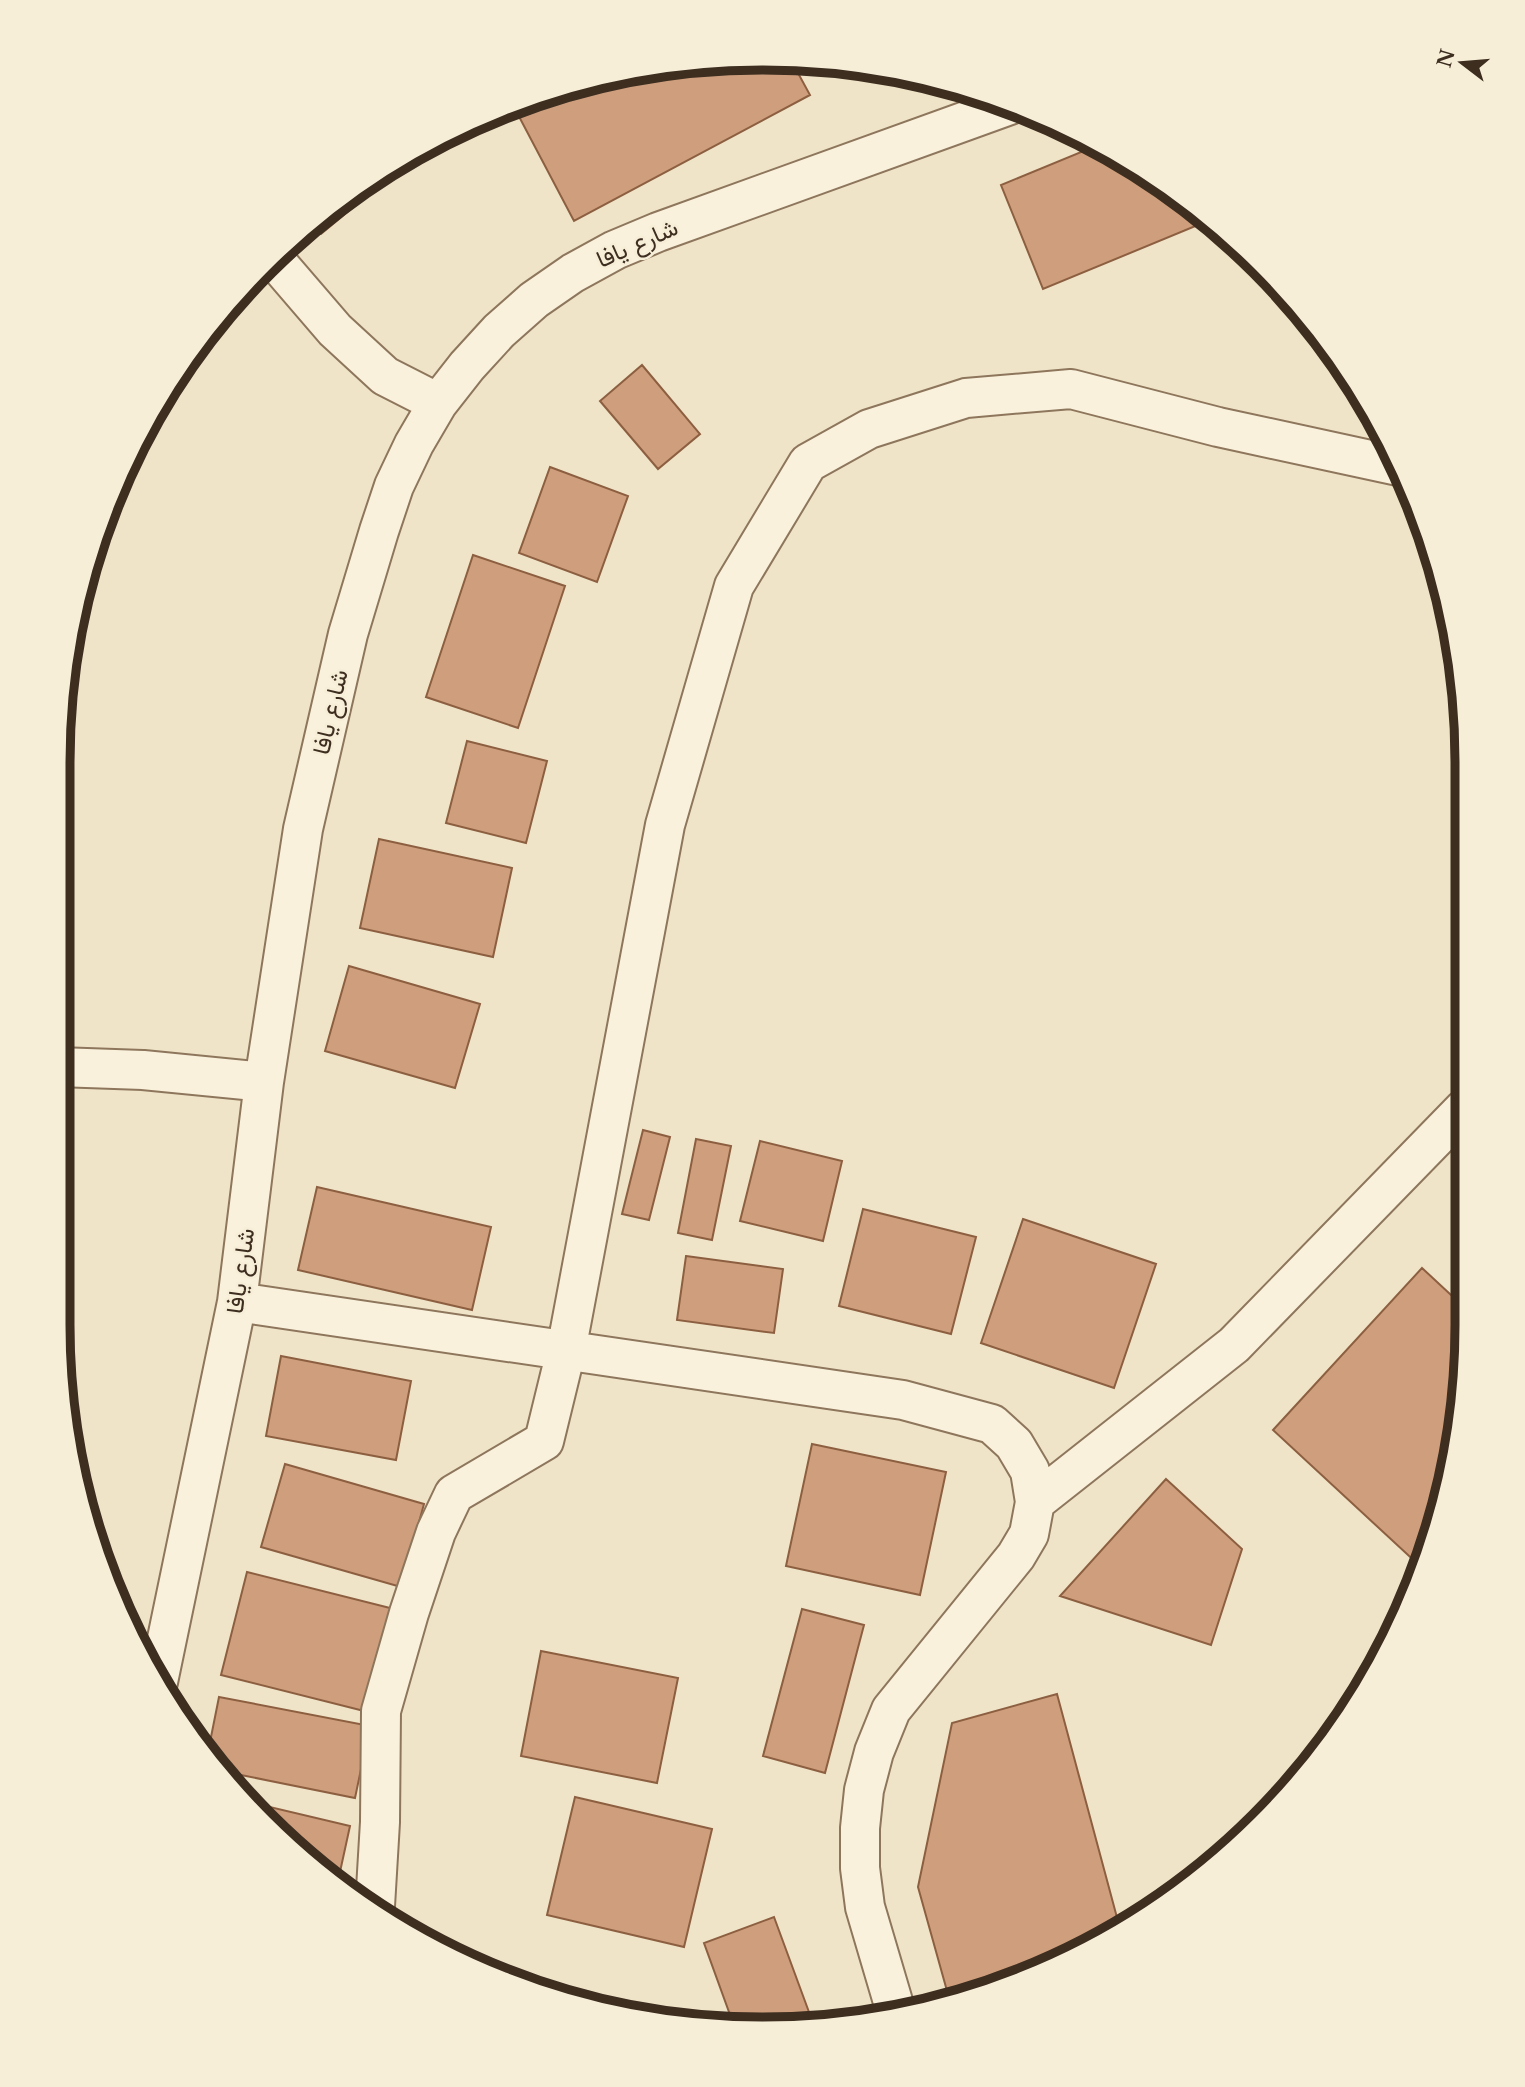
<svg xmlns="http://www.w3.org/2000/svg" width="1525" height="2087" viewBox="0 0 1525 2087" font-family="'Libre Baskerville',Vazirmatn,serif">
<rect width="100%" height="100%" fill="#f0e4c8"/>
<path fill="#cf9f7d" stroke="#8d5f41" stroke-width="2" d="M716,59L792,62L810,95L574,221L514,107L580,82Z
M431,143L321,234L311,224L333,204Z
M1098,145L1115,152L1210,220L1043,289L1001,185Z
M642,365L700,434L658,469L600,401Z
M550,467L628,496L597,582L519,553Z
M473,555L565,586L518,728L426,697Z
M467,741L547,761L526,843L446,823Z
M379,839L512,868L493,957L360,928Z
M349,966L480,1004L455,1088L325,1051Z
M643,1130L670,1137L649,1220L622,1214Z
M696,1139L731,1146L712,1240L678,1233Z
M760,1141L842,1161L823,1241L740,1221Z
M317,1187L491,1227L472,1310L298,1270Z
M863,1209L976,1237L951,1334L839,1306Z
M1023,1219L1156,1264L1114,1388L981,1343Z
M686,1256L783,1269L774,1333L677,1320Z
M1422,1268L1465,1308L1466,1371L1443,1507L1421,1567L1273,1430Z
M281,1356L411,1381L396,1460L266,1436Z
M812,1444L946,1472L920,1595L786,1566Z
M285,1464L424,1504L401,1587L261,1547Z
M1166,1479L1242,1549L1211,1645L1060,1596Z
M247,1572L398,1610L372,1713L221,1675Z
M802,1609L864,1625L825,1773L763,1756Z
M541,1651L678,1678L657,1783L521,1756Z
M1057,1694L1119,1925L1033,1975L949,1998L918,1887L952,1723Z
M219,1697L370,1726L355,1798L226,1772L208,1752Z
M575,1797L712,1829L684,1947L547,1915Z
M253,1803L350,1826L338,1881L298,1854Z
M774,1917L813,2023H733L704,1943Z"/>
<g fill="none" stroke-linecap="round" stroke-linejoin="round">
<defs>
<path id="minor" d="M274,259L335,330L385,376L438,403
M58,1067L143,1070L264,1082
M237,1302L903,1400L992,1424L1014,1444L1030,1471L1035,1502L1029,1534L1016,1556L891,1710L874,1752L864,1790L860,1828V1868L865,1907L896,2012
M1035,1502L1234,1345L1464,1109
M158,1682L237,1302L264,1082L303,829L348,634L379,531L394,486L414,444L438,403L467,366L499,331L534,300L573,273L615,250L658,232L1010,105
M375,1906L380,1822L381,1711L409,1613L436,1532L454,1494L544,1441L566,1351L665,825L734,586L808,463L869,429L966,398L1071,389L1218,427L1398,466"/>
</defs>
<use href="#minor" stroke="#8d765c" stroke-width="42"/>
<use href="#minor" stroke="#faf1dc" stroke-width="38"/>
</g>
<g text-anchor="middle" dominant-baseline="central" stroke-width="5" stroke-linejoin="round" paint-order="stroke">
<g font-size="24" fill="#3d2e20" stroke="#f7eed8">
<text transform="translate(637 243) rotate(-24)">شارع يافا</text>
<text transform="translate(330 712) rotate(-77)">شارع يافا</text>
<text transform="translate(240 1271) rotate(-82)">شارع يافا</text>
</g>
</g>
<path d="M0 0H1525V2087H0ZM762 70H763A692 692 0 0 1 1455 762V1325A692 692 0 0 1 763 2017H762A692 692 0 0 1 70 1325V762A692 692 0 0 1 762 70Z" fill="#f7eed8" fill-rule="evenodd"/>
<path fill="none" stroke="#3d2e20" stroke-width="9" d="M762 70H763A692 692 0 0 1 1455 762V1325A692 692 0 0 1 763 2017H762A692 692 0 0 1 70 1325V762A692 692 0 0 1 762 70Z"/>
<g transform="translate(1462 63) rotate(286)" stroke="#f7eed8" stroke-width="5" paint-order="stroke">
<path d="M0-5L12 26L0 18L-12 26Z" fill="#3d2e20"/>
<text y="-10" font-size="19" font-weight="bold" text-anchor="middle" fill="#3d2e20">N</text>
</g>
</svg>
